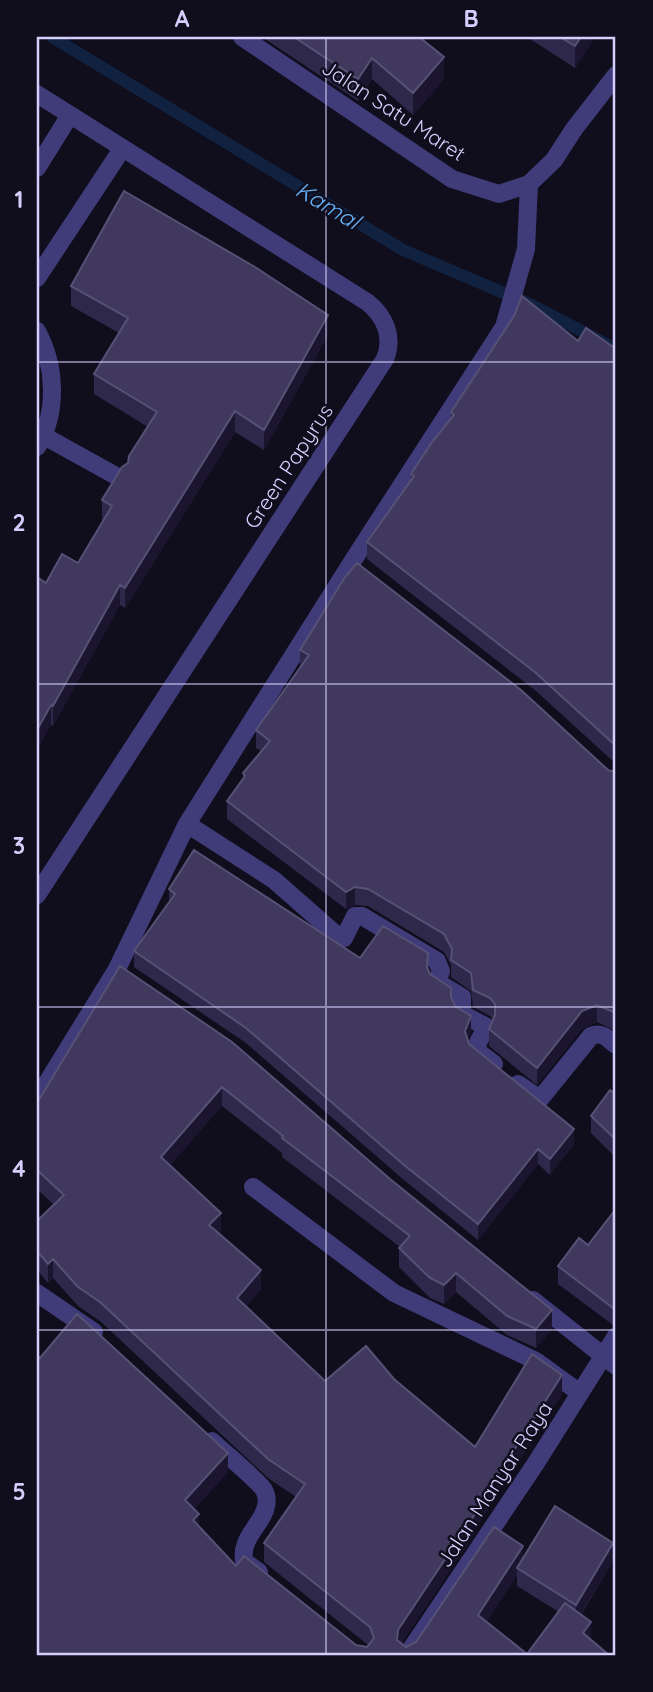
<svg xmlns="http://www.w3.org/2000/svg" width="653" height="1692" viewBox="0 0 653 1692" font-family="Quicksand,sans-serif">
<rect width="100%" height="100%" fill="#100d1d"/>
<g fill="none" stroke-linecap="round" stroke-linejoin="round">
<path stroke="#10223f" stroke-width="12" d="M52,37L403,250L532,305L616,349"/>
<path stroke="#3f3c79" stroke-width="18" d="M242,37L452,179L499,194L529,184L554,160L574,129L616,75
M37,94L367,302C385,316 394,337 385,359L37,895
M37,168L70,115
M37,278L122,149
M37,331C56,366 58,413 37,447
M44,436L118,477
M187,824L274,880L340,938H344L355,916H362L437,961L441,971L438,979L440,984L462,997V1012L464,1015L485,1026C484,1036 475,1042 477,1051L494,1064
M518,1084L540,1099L591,1036C602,1031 608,1039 616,1045
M37,1099L117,969L187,824L352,562L504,327L526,249L529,184
M253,1187L394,1293L536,1361L580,1393
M37,1293L94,1332
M533,1300L616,1366
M212,1441C222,1451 259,1481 264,1490C271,1503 263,1516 256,1526C248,1538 242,1546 244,1561L259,1572
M407,1655L536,1463L616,1336"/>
</g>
<path fill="#2e284a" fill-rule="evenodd" d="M262,37H419L444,79L413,115L372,79L358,101Z
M527,37H592V42L575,68Z
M71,286L328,335L264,450L235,432L125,608L120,605L53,726L51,725L46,583L78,563L103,521L102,520V500L128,463L148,427L94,394V374L119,333L71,306Z
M578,341L616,349V764L536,691L367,559V542L411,480V474L451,419V412Z
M300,650L608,770L616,772V1031L597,1022L582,1029L537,1085L489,1046V1029L493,1019L490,1016L473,1007L471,991L451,977V965L444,952L368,906L355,905L346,909L227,819V801L243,780V773L261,751L256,748V730L301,668L300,667Z
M169,889L360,958L428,968L430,974L451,997L455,1006L471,1031L468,1039L469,1044L574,1144L550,1175L538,1164L478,1240L404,1180L246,1043L134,967V951L169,903Z
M120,966L552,1329L536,1348L507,1335L456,1292L444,1304L430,1298L399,1267V1248L400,1247L282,1157V1153L222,1106L170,1165L221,1232L219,1234L261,1289L246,1306L325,1381L394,1379L475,1447L562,1394L475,1529V1533L401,1644L406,1647L416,1642L523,1557L613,1561L581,1615L591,1640L609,1655H37L40,1358L228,1472L194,1509L199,1527L236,1566L356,1645L367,1647L368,1645L264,1562V1543L296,1497L268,1478L100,1321L78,1306L53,1278L48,1283L37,1270V1221L54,1205L37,1189V1103ZM517,1575V1586L559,1612L527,1654L486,1622Z
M616,1094V1158L591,1133V1116Z
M616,1209V1326L613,1325L558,1284V1266L588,1245Z"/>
<path fill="#1b1530" d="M581,37H592V42L575,68V46Z
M444,57V79L413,115V93Z
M372,58V79L358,101V79Z
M328,315V335L264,450V430Z
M235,411V432L125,608V588Z
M120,585V605L53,726V706Z
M51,705V725L37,751V730Z
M355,887V905L346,909V892Z
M597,1005V1022L582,1029L537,1085V1068L582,1011Z
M471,1016V1031L465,1046V1031Z
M222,1087V1106L161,1176V1157Z
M574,1129V1144L550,1175V1159Z
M538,1149V1164L478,1240V1224Z
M221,1213V1232L209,1244V1225Z
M53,1259V1278L48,1283V1264Z
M261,1270V1289L237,1317V1298Z
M456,1273V1292L444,1304V1285Z
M552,1310V1329L536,1348V1329Z
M562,1375V1394L475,1529V1533L398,1649L397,1640L398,1630Z
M228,1453V1472L185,1519V1500Z
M199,1514V1533L193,1520Z
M613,1543V1561L576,1622V1605Z
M523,1546V1565L517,1568V1575L478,1634V1615Z
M591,1622V1641L583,1633Z"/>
<path fill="#40395d" stroke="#575176" stroke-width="2" d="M294,37H419L444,57L413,93L372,58L358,79Z
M560,37H581L575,46Z
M124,191L255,267L328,315L264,430L235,411L125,588L120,585L53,706L51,705L37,730V577L46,583L62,554L78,563L112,506L102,500L122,467L128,463L129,456L157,412L94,374L128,318L71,286Z
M522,296L578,341L586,328L616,349V746L536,673L367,542L414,476L411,474L432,442L454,415L451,412L514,316Z
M357,563L521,690L608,770L616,772V1013L597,1005L582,1011L537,1068L489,1029L495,1015V1004L490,998L473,990L471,973L451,960L452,949L444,934L368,889L355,887L346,892L227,801L245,776L243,773L270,741L256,730L309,655L300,650L345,577Z
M194,850L360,958L383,926L428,953L427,967L430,974L451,988V997L455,1006L471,1016L465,1031L469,1044L574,1129L550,1159L538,1149L478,1224L404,1165L246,1028L134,951L175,894L169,889Z
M120,966L232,1042L390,1179L552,1310L536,1329L507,1316L456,1273L444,1285L430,1278L399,1248L410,1236L282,1138L283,1136L222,1087L161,1157L221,1213L209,1225L261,1270L237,1298L325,1381L366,1346L394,1379L475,1447L532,1354L562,1375L474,1513L475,1514L398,1630L397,1640L406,1647L416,1642L494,1527L523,1546L478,1615L527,1654L565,1603L591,1622L583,1633L609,1655H37V1355L40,1358L77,1314L228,1453L185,1500L199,1514L193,1520L236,1566L244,1556L356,1645L367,1647L374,1638L370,1627L264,1543L305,1484L268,1459L100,1302L78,1287L53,1259L48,1264L37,1251V1221L64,1195L37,1170V1103Z
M610,1090L616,1094V1140L591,1116Z
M616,1209V1308H613L558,1266L579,1238L588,1245Z
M555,1506L613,1543L576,1605L517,1568Z"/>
<path fill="none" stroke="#d3cefb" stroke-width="2" stroke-opacity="0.55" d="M326,37V1655M37,362H616M37,684H616M37,1007H616M37,1330H616"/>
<g text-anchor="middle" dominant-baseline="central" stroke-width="5" stroke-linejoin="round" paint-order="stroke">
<g font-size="21" fill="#d3cefb" stroke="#100d1d">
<text transform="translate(394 110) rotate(33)">Jalan Satu Maret</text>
<text transform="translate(288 466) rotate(-57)">Green Papyrus</text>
<text transform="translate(494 1484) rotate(-57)">Jalan Manyar Raya</text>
</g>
<g font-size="23" font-style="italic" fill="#64b0f3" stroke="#100d1d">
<text transform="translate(328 205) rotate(31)">Kamal</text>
</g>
</g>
<rect width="653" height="1692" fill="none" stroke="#100d1d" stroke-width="77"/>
<rect x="38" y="38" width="576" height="1616" fill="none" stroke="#d3cefb" stroke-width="2.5"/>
<g font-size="23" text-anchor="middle" font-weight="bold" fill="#d3cefb">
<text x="182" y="27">A</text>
<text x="471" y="27">B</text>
<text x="19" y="208">1</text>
<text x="19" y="531">2</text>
<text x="19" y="854">3</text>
<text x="19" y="1177">4</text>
<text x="19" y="1500">5</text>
</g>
</svg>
